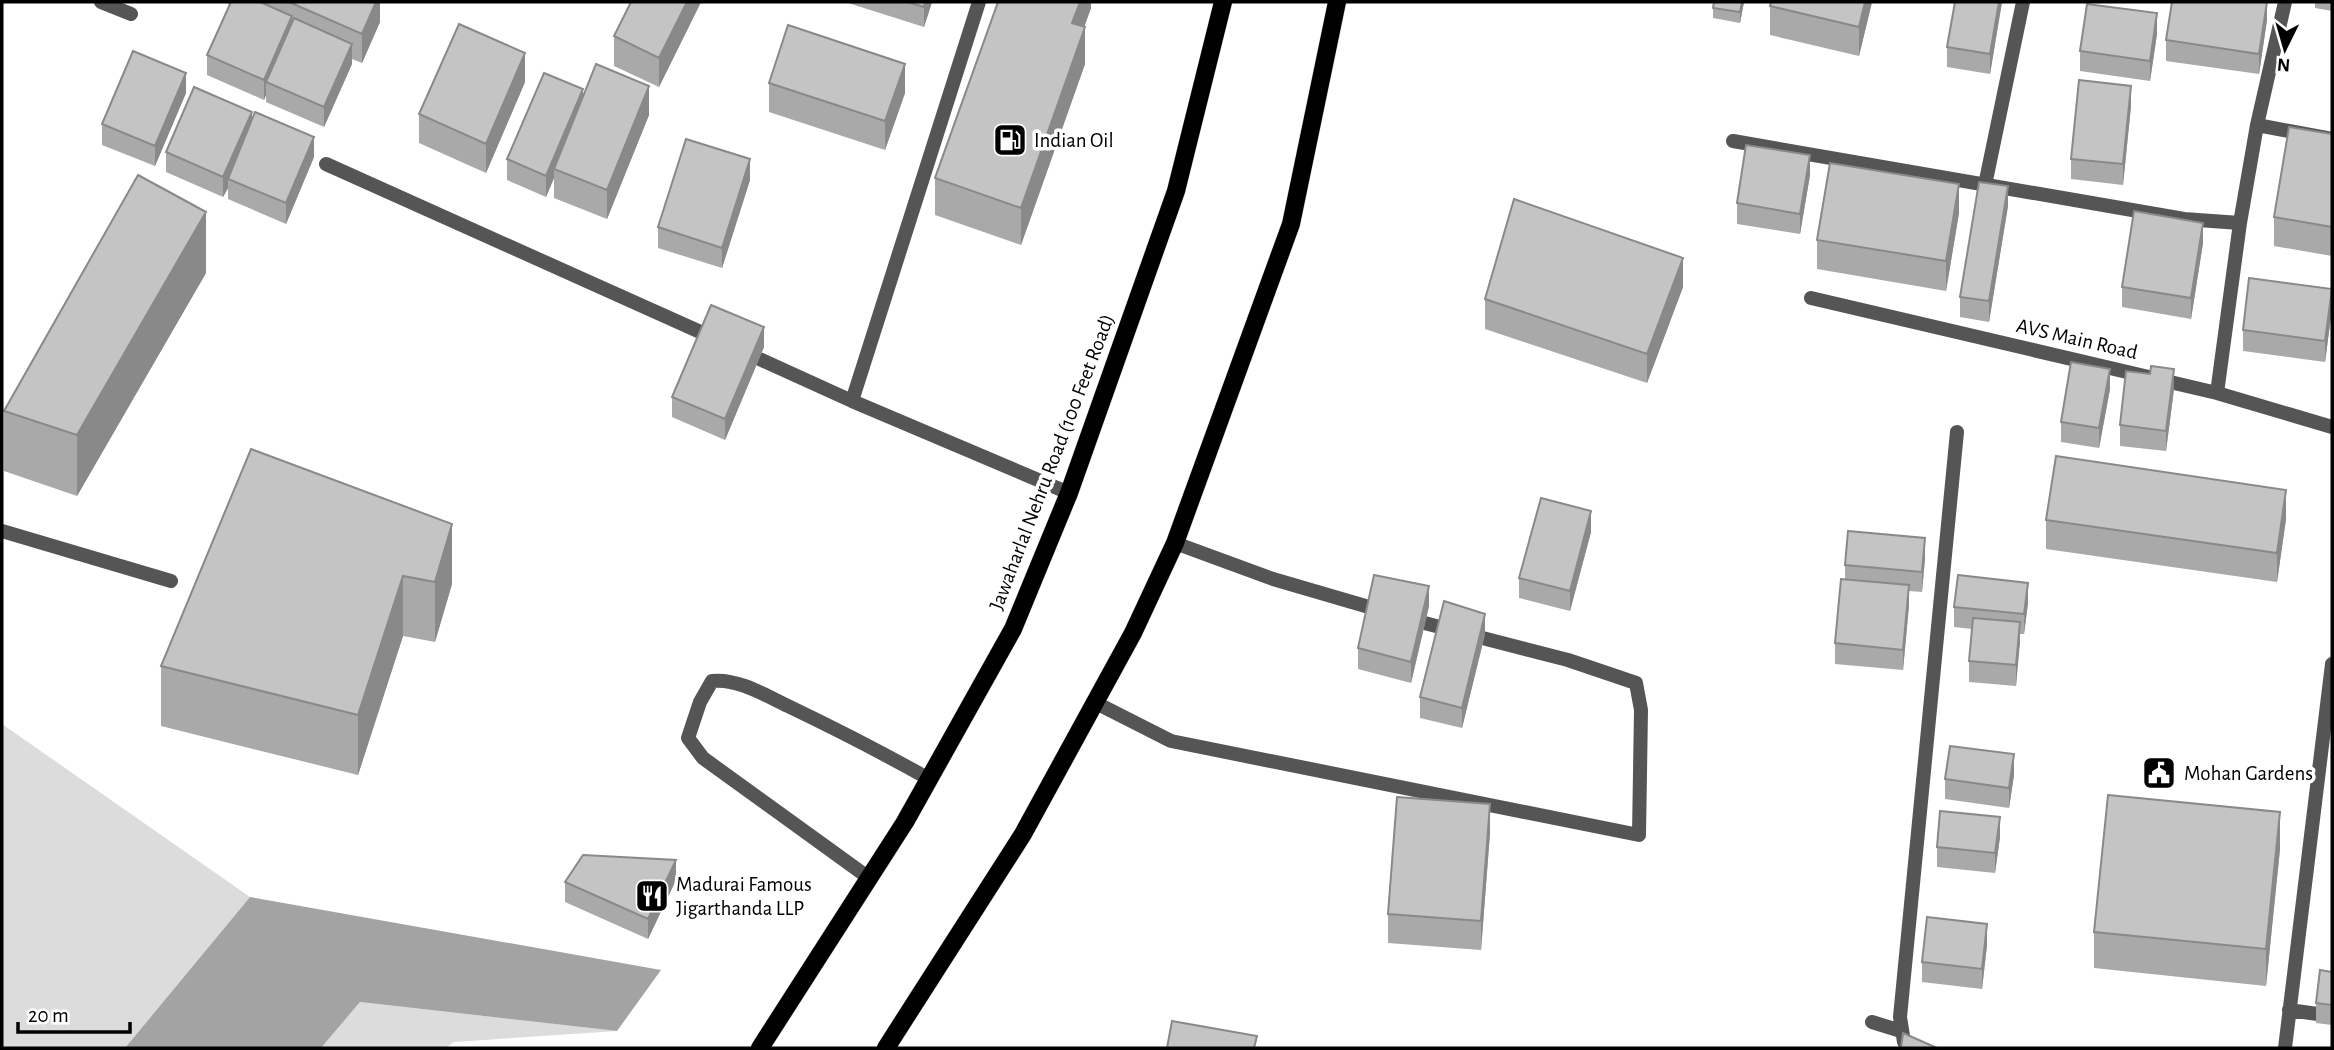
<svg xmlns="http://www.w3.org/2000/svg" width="2334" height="1050" viewBox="0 0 2334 1050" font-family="'Alegreya Sans',sans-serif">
<rect width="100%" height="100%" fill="#fff"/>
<path fill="#dcdcdc" d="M2,724L250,897L125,1048H2Z
M360,1002L617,1031L454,1042L446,1048H321Z"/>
<path fill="#a3a3a3" d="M250,897L661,970L617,1031L360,1002L321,1048H125Z"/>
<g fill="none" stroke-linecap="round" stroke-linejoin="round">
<defs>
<path id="primary" d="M760,1048L905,822L1013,629L1069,493L1176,191L1223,2
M886,1048L1023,834L1133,633L1175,543L1291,224L1337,2"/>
</defs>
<use href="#primary" stroke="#dbdbdb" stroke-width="19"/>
<path stroke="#555" stroke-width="14" d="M869,878L703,758L688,738L700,702L712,681C737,678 765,695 788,706C836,729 883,753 929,779"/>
<path stroke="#555" stroke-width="14" d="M101,2L131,14
M2257,125L2332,139
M1733,141L2184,219L2240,223L2257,125L2285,2
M326,164L716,339
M1985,185L2023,2
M1811,298L2217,393L2332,427
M744,352L852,401L979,2
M2217,393L2240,223
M852,401L1069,493
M2,531L171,581
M1175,543L1273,579L1386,612
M1096,703L1171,741L1639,835L1641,710L1636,683L1568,660L1409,619
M2289,1010L2332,1016
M1872,1022L1901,1031
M1912,1048L1904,1042L1900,1017L1957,432
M2285,1048L2332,664"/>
<use href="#primary" stroke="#000" stroke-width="18"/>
</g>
<path fill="#a9a9a9" d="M223,2H380V22L362,63L352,59V64L324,127L266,102V95L264,100L207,75V55L229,4Z
M701,2L659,87L614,66V36Z
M845,2H932L924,27Z
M1091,2V8L1084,27L1085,64L1021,245L935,215V178Z
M1744,2L1740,23L1713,18V8Z
M1771,2H1872L1859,56L1770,35V6Z
M2002,2L1990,74L1947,67V47Z
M2315,2H2332V11L2315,8Z
M2267,20L2259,74L2166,61V40Z
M2157,34L2150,81L2080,71V51Z
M525,82L486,173L419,143V114Z
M769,83L905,93L885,150L769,112Z
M186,93L155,166L102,145V124Z
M583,97L649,115L607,219L554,198V178L546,197L507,180V159Z
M2131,106L2123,185L2071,179V159Z
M252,121L314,157L286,224L228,199V188L223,197L166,172V152Z
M2332,134V256L2274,246V217Z
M1810,175L1800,234L1737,224V203Z
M750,180L722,268L658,248V227Z
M2008,206L1989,322L1960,317V297Z
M1959,213L1946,291L1817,269V240Z
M2203,243L2191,319L2122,307V287Z
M206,273L77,496L4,471V411Z
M1683,287L1647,383L1485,329V299Z
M2332,309L2325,362L2243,351V330Z
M764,347L725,440L672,417V397Z
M2110,389L2099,448L2061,442V422Z
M2174,389L2166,451L2120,446V425Z
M251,449L452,584L435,642L403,636L358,775L161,726V666Z
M2286,519L2277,582L2046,549V520Z
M1591,532L1570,611L1519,598V578Z
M1925,558L1922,592L1909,591V605L1903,670L1835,664V643L1845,579V565Z
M2028,603L2024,634H2020L2016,686L1969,682V661L1972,629L1954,627V607Z
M1429,606L1411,683L1358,669V648Z
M1485,634L1462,728L1420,718V697Z
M2014,775L2009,808L1945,799V779Z
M1490,833L1481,950L1388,943V914Z
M2000,837L1995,873L1937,867V847Z
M2280,849L2266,986L2094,968V932Z
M676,880L648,939L565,902V882Z
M1987,945L1982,989L1922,982V962Z
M2332,972V1025L2316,1023V1003Z"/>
<path fill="#898989" d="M376,2H380V22L362,63V34Z
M687,2H701L659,87V58Z
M925,2H932L924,27V7Z
M1080,2H1091V8L1072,60V23Z
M1742,2H1744L1740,23V12Z
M1865,2H1872L1859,56V27Z
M1999,2H2002L1990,74V54Z
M2267,2V20L2259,74V54Z
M2157,13V34L2150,81V61Z
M292,16V36L266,82V95L264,100V80Z
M1085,27V64L1021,245V208Z
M352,44V64L324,127V107Z
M525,53V82L486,173V144Z
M905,64V93L885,150V121Z
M186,73V93L155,166V146Z
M649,86V115L607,219V190Z
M2131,86V106L2123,185V164Z
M583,89V110L554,169V178L546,197V176Z
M252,112V132L228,179V188L223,197V177Z
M314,137V157L286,224V203Z
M1810,155V175L1800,234V214Z
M750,159V180L722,268V248Z
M1959,184V213L1946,291V261Z
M2008,186V206L1989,322V301Z
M206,212V273L77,496V435Z
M2203,223V243L2191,319V298Z
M1683,258V287L1647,383V354Z
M2332,289V309L2325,362V341Z
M764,327V347L725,440V419Z
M2110,369V389L2099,448V428Z
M2174,369V389L2166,451V431Z
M2286,490V519L2277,582V553Z
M1591,511V532L1570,611V591Z
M452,524V584L435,642V582Z
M1925,538V558L1922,592V572Z
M403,576V636L358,775V715Z
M2028,583V603L2024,634V614Z
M1909,585V605L1903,670V650Z
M1429,586V606L1411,683V662Z
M1485,614V634L1462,728V708Z
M2020,622V643L2016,686V665Z
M2014,754V775L2009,808V788Z
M1490,804V833L1481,950V921Z
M2280,812V849L2266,986V949Z
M2000,817V837L1995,873V853Z
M676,860V880L648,939V919Z
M1987,924V945L1982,989V969Z"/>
<path fill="#c4c4c4" stroke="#898989" stroke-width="2" d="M231,2H260L292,16L264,80L207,55Z
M289,2H376L362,34Z
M631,2H687L659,58L614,36Z
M907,2H925L924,7Z
M998,2H1080L1072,23L1085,27L1021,208L935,178Z
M1714,2H1742L1740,12L1713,8Z
M1771,2H1865L1859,27L1770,6Z
M1955,2H1999L1990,54L1947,47Z
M2172,2H2267L2259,54L2166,40Z
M2087,4L2157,13L2150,61L2080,51Z
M294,18L352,44L324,107L266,82Z
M459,24L525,53L486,144L419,114Z
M788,25L905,64L885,121L769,83Z
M133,51L186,73L155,146L102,124Z
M596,64L649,86L607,190L554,169Z
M544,73L583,89L546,176L507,159Z
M2079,80L2131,86L2123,164L2071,159Z
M194,87L252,112L223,177L166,152Z
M255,112L314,137L286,203L228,179Z
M2289,127L2332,134V227L2274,217Z
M686,139L750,159L722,248L658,227Z
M1746,145L1810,155L1800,214L1737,203Z
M1830,163L1959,184L1946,261L1817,240Z
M138,175L206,212L77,435L4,411Z
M1979,182L2008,186L1989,301L1960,297Z
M1514,199L1683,258L1647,354L1485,299Z
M2134,211L2203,223L2191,298L2122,287Z
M2249,278L2332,289L2325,341L2243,330Z
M711,305L764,327L725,419L672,397Z
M2071,362L2110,369L2099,428L2061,422Z
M2151,366L2174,369L2166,431L2120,425L2126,371L2150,374Z
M251,449L452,524L435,582L403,576L358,715L161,666Z
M2056,456L2286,490L2277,553L2046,520Z
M1541,498L1591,511L1570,591L1519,578Z
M1848,531L1925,538L1922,572L1845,565Z
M1374,575L1429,586L1411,662L1358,648Z
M1958,575L2028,583L2024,614L1954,607Z
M1841,579L1909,585L1903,650L1835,643Z
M1444,601L1485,614L1462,708L1420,697Z
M1973,618L2020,622L2016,665L1969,661Z
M1950,746L2014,754L2009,788L1945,779Z
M2108,795L2280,812L2266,949L2094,932Z
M1397,797L1490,804L1481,921L1388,914Z
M1940,811L2000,817L1995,853L1937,847Z
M583,855L676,860L648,919L565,882Z
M1927,917L1987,924L1982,969L1922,962Z
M2320,970L2332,972V1005L2316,1003Z
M1172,1021L1257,1036L1254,1048H1167Z
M1903,1033L1937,1048H1901Z"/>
<defs>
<symbol id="fuel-square" viewBox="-11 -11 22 22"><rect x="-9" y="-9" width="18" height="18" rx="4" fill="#000" stroke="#fff"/><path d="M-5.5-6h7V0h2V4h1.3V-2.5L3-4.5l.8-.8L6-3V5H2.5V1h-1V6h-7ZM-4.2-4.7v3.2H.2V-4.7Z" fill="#fff"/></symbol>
<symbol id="civic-square" viewBox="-11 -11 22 22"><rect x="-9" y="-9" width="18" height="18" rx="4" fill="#000" stroke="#fff"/><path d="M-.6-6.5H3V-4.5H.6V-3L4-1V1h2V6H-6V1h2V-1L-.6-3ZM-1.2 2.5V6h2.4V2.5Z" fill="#fff"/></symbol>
<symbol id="restaurant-square" viewBox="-11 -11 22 22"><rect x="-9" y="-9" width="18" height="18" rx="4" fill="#000" stroke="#fff"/><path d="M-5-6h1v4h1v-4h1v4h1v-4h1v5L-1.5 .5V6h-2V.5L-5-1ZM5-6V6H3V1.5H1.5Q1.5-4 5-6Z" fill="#fff"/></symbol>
</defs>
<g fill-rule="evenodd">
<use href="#fuel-square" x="991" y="121" width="38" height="38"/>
<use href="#civic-square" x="2140" y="754" width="38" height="38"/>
<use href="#restaurant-square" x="633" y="877" width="38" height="38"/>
</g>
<g text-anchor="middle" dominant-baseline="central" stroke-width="7" stroke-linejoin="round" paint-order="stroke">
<g font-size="21" fill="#000" stroke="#fff" text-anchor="start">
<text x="1034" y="140">Indian Oil</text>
<text x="2184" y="773">Mohan Gardens</text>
<text x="676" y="884">Madurai Famous<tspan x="676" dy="24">Jigarthanda LLP</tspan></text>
</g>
<g font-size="21" fill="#000" stroke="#fff">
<text transform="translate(2077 339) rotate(13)">AVS Main Road</text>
<text transform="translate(1052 462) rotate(-69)">Jawaharlal Nehru Road (100 Feet Road)</text>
</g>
</g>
<rect width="2334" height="1050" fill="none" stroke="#000000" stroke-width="7"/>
<g transform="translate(2285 49) rotate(185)" stroke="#ffffff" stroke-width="5" paint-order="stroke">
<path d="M0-5L12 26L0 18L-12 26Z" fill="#000000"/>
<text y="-10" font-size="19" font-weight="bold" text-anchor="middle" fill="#000000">N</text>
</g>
<path d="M18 1022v10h112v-10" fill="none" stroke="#000000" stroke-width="3.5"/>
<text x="28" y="1022" font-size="21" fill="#000000" stroke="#ffffff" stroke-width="5" paint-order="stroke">20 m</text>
</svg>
